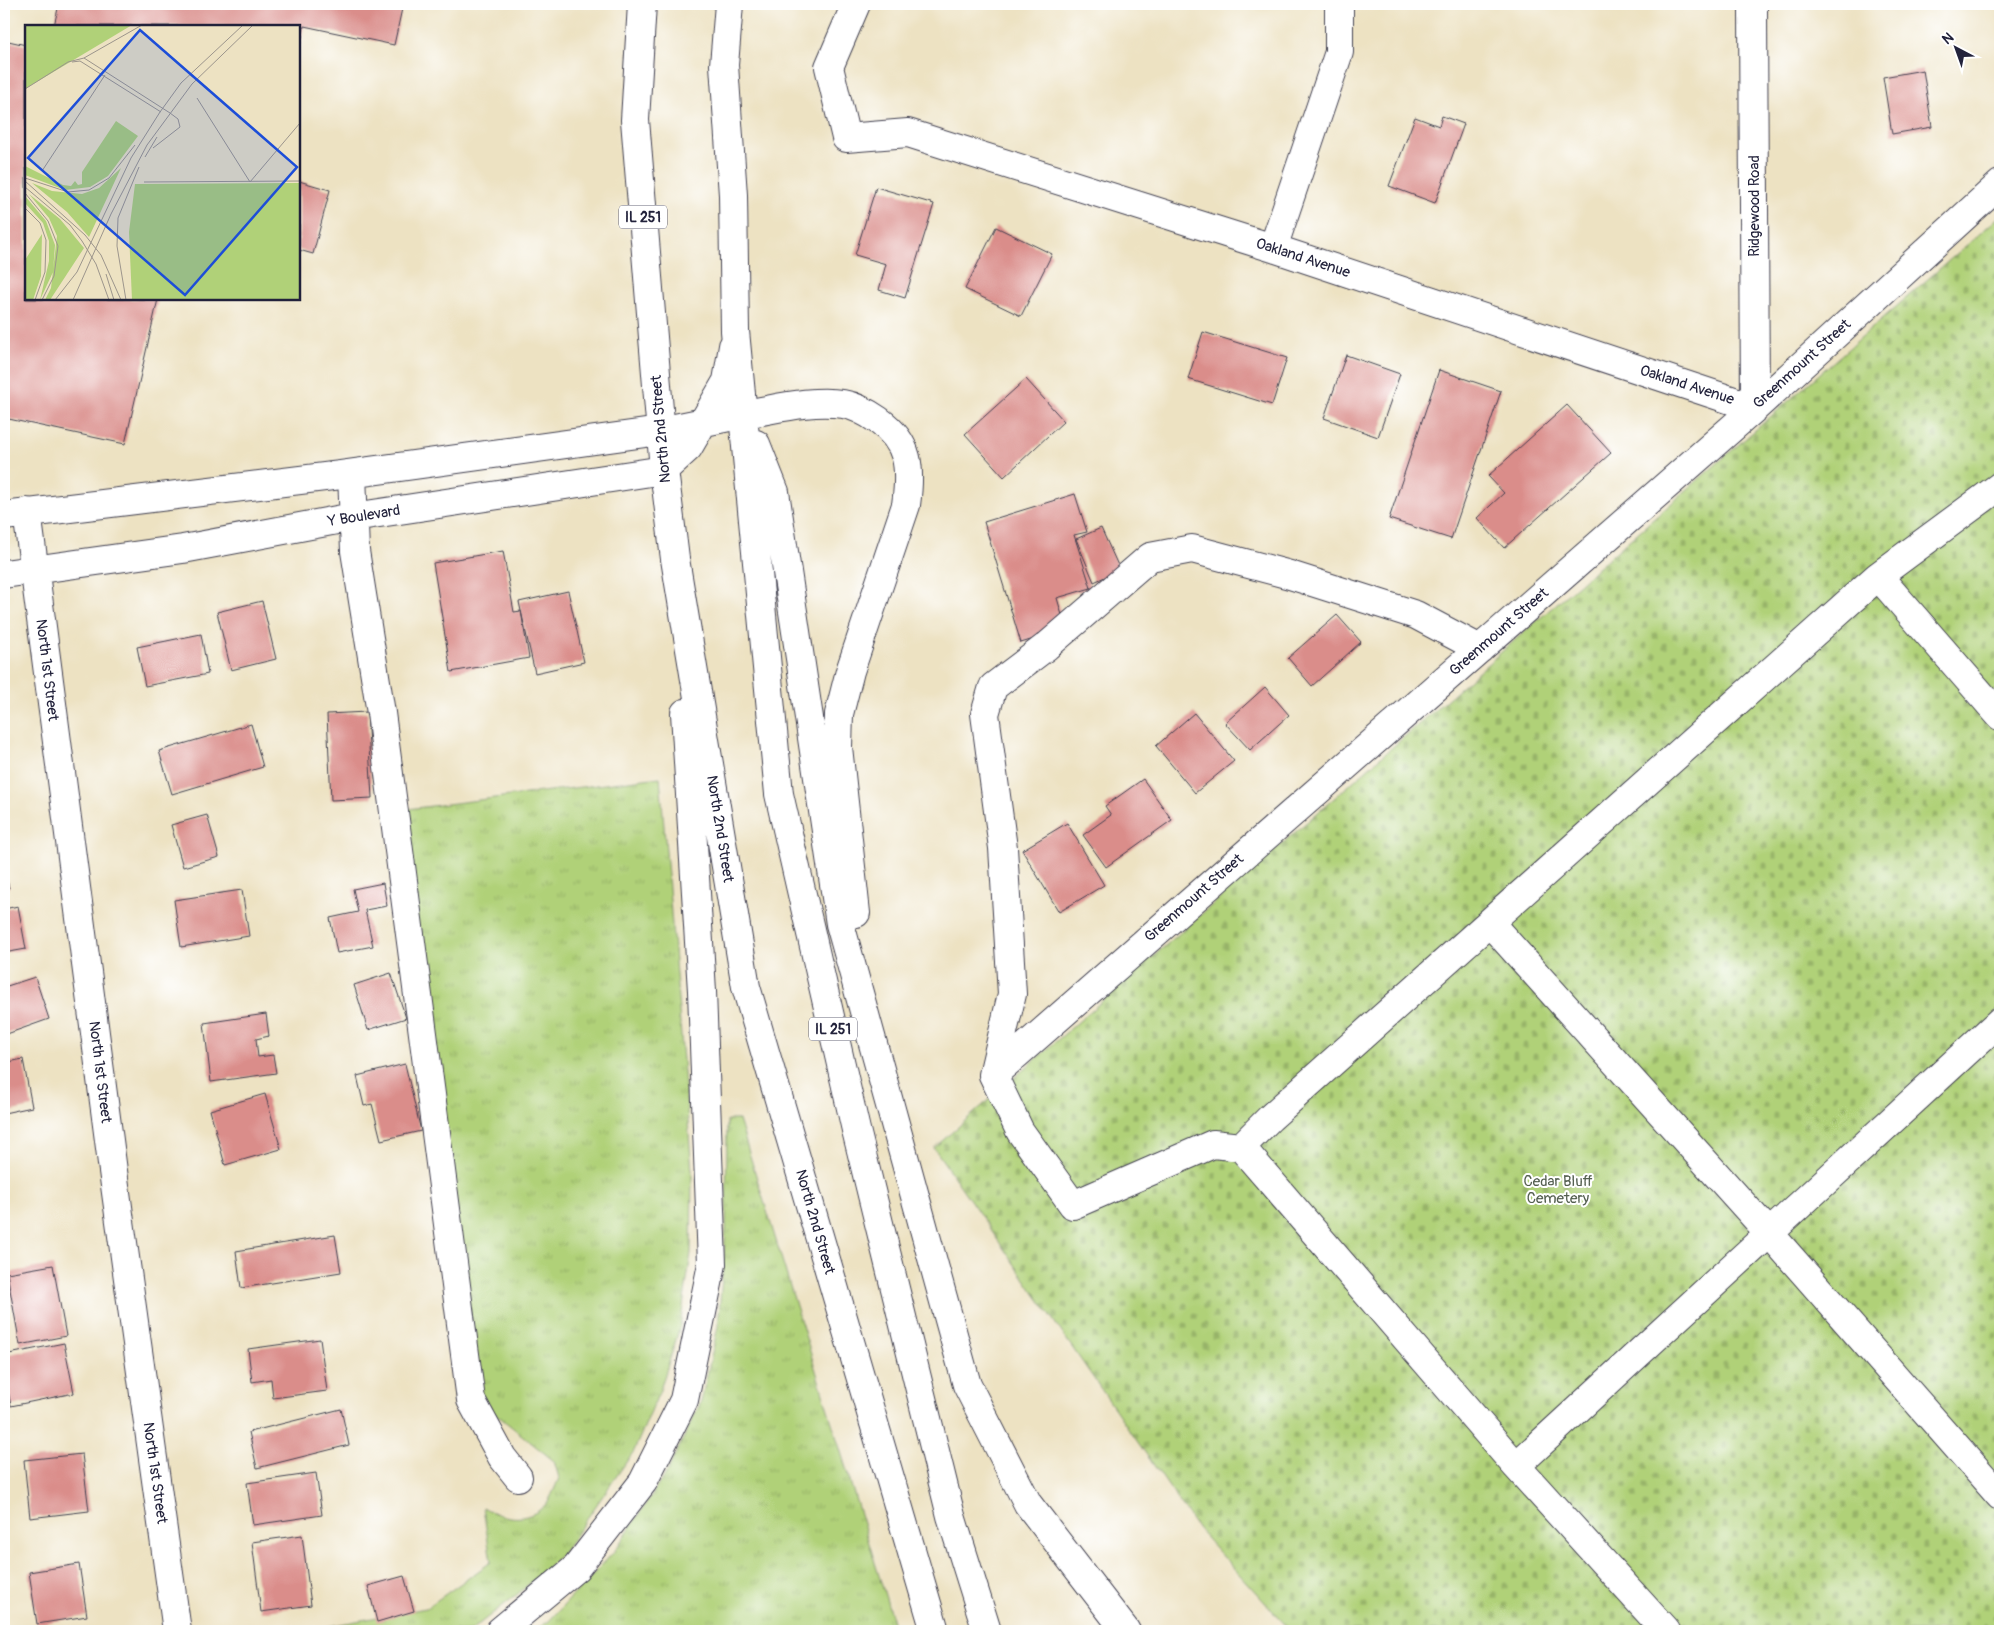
<svg xmlns="http://www.w3.org/2000/svg" width="2004" height="1635" viewBox="0 0 2004 1635" font-family="Pangolin,sans-serif">
<defs>
<pattern id="grass-tufts" width="24" height="20" patternUnits="userSpaceOnUse" patternTransform="scale(1.25)"><rect width="24" height="20" fill="#b0d178"/><path d="M3 7l-1-3M5 7V3M7 7l1-3M15 17l-1-3M17 17v-4M19 17l1-3" fill="none" stroke="#97b369"/></pattern>
<pattern id="cemetery-stones" width="16" height="16" patternUnits="userSpaceOnUse" patternTransform="scale(1.25)"><rect width="16" height="16" fill="#b0d178"/><path d="M2 7V4a2 2 0 0 1 4 0v3zM10 15v-3a2 2 0 0 1 4 0v3z" fill="#97b369"/></pattern>
</defs>
<rect width="100%" height="100%" fill="#fff"/>
<filter id="ink" filterUnits="userSpaceOnUse"><feTurbulence type="fractalNoise" baseFrequency=".02" numOctaves="2"/><feDisplacementMap in="SourceGraphic" scale="10" xChannelSelector="R" yChannelSelector="G"/><feConvolveMatrix kernelMatrix="1 2 1 2 8 2 1 2 1" color-interpolation-filters="sRGB"/></filter>
<filter id="wash" filterUnits="userSpaceOnUse"><feTurbulence type="fractalNoise" baseFrequency=".0096" numOctaves="4" result="noise"/><feDisplacementMap in="SourceGraphic" scale="20" xChannelSelector="R" yChannelSelector="G"/><feGaussianBlur stdDeviation="1.12" result="paint"/><feColorMatrix in="noise" values="0 0 0 0 0 0 0 0 0 0 0 0 0 0 0 0 0 1.4 0 .05"/><feComposite in="paint" operator="in"/></filter>
<g filter="url(#wash)">
<rect width="100%" height="100%" fill="#ede2c2"/>
<path fill="url(#grass-tufts)" stroke="#697a5a" d="M660,777L692,1171L691,1253L680,1327L660,1390L634,1451L563,1553L519,1593L470,1631H303L426,1608L491,1562L483,1507C505,1521 533,1523 549,1500C553,1493 556,1485 559,1478L554,1461L492,1411L478,1389L400,810Z
M727,1120H739L896,1631H533L549,1621L614,1552L667,1472L701,1402L718,1326L726,1229Z"/>
<path fill="url(#cemetery-stones)" stroke="#697a5a" d="M2000,216V1631H1291L1198,1529L934,1148Z"/>
<g id="blocks">
<path fill="#da8d8a" d="M59,4H403L394,45L304,26L300,46L299,26H54Z
M4,40L26,45V299H158L125,444L4,418Z
M1923,70L1932,127L1892,134L1883,77Z
M1442,116L1464,124L1435,203L1389,186L1415,117L1439,126Z
M299,181L330,190L313,254L299,250Z
M876,187L934,204L905,298L879,290L886,264L855,255Z
M996,227L1052,254L1021,316L965,289Z
M1203,332L1287,358L1272,405L1188,379Z
M1346,355L1400,374L1378,437L1324,418Z
M1439,370L1501,391L1451,539L1389,519Z
M1026,379L1064,421L1004,477L965,434Z
M1567,405L1611,453L1504,548L1477,518L1504,493L1488,476Z
M1075,494L1087,532L1074,535L1091,588L1057,598L1066,629L1021,643L984,522Z
M1101,528L1120,570L1094,582L1076,539Z
M503,551L514,612L521,611L529,658L451,672L433,563Z
M568,591L584,662L535,673L519,602Z
M262,601L276,659L231,670L217,612Z
M1337,615L1361,642L1312,686L1288,658Z
M201,634L208,674L145,686L137,647Z
M1265,687L1289,715L1250,750L1225,723Z
M367,712L372,798L331,800L327,714Z
M1194,713L1234,761L1195,793L1156,746Z
M251,724L263,767L172,794L159,751Z
M1143,779L1172,820L1106,867L1083,835L1111,815L1105,806Z
M207,815L219,857L183,867L171,825Z
M1067,823L1104,885L1059,912L1022,850Z
M4,869L9,888L4,889Z
M383,883L387,906L365,910L373,946L337,953L330,918L358,912L353,889Z
M242,890L249,936L181,947L174,900Z
M18,906L26,949L4,953V909Z
M391,973L406,1018L368,1030L354,985Z
M35,977L49,1019L4,1035V987Z
M266,1014L269,1036L256,1039L258,1057L273,1055L276,1073L211,1082L204,1023Z
M23,1059L32,1107L4,1113V1063Z
M405,1064L421,1131L381,1140L372,1104L364,1106L357,1076Z
M265,1094L281,1149L225,1165L210,1110Z
M335,1235L341,1272L241,1288L236,1251Z
M53,1265L66,1336L20,1345L7,1273Z
M320,1339L327,1391L273,1398L271,1379L252,1382L248,1349Z
M64,1343L74,1393L11,1406L4,1371V1355Z
M341,1409L349,1445L257,1468L249,1432Z
M82,1454L89,1511L30,1518L24,1460Z
M316,1473L322,1515L253,1525L247,1483Z
M302,1535L311,1605L261,1612L252,1542Z
M79,1564L87,1616L37,1624L29,1572Z
M404,1576L414,1611L377,1622L368,1586Z"/>
</g>
</g>
<g filter="url(#ink)">
<use href="#blocks" fill-opacity="0" stroke="#403f4f" stroke-width="1"/>
<g fill="none" stroke-linecap="round" stroke-linejoin="round">
<defs>
<path id="minor" d="M856,4L829,67L846,138L908,133L1273,248L1755,408L1753,4
M1273,248L1339,52V4
M352,474L355,551L381,713L471,1400L502,1457L518,1477
M27,512L113,1171L177,1631
M4,516L341,475L660,431L744,414
M4,574L183,549L353,517L664,470L688,448L727,381L733,346
M1878,576L2000,716
M1490,923L1770,1234L2000,1496
M993,1075L1755,408L2000,184
M1241,1147L1213,1144L1073,1205L1020,1131L993,1075L1012,994L1003,848L985,714L993,687L1047,646L1150,557L1192,549L1290,575L1416,615L1480,649
M1516,1466L2000,1021
M1666,1631L1516,1466L1241,1147L1270,1118L1878,576L2000,486"/>
<path id="major" d="M642,4L635,120L664,470L675,559L746,987L935,1631
M729,4L724,65L733,195L735,331L779,794L856,1130L951,1516L987,1631
M744,414C776,409 811,399 843,404C856,406 868,413 878,420C910,443 911,468 906,505L850,671L839,714L838,747L856,913
M756,444L775,492L840,924L967,1385L1028,1504L1126,1631
M500,1631L576,1568L643,1482L684,1400L712,1264L702,991L685,713"/>
</defs>
<use href="#minor" stroke="#403f4f" stroke-width="30"/>
<use href="#major" stroke="#403f4f" stroke-width="30"/>
<use href="#minor" stroke="#fff" stroke-width="28"/>
<use href="#major" stroke="#fff" stroke-width="28"/>
</g>
</g>
<g text-anchor="middle" dominant-baseline="central" stroke-width="4" stroke-linejoin="round" paint-order="stroke">
<g fill="#fff" stroke="#646476" stroke-width="1">
<rect x="619" y="205.5" width="48" height="23" rx="4"/>
<rect x="809" y="1017.5" width="48" height="23" rx="4"/>
</g>
<g font-size="14" font-weight="bold" fill="#22223b">
<text x="643" y="217">IL 251</text>
<text x="833" y="1029">IL 251</text>
</g>
<g font-size="15" fill="#22223b" stroke="#fff">
<text transform="translate(1754 206) rotate(-90)">Ridgewood Road</text>
<text transform="translate(1303 258) rotate(18)">Oakland Avenue</text>
<text transform="translate(1802 364) rotate(-42)">Greenmount Street</text>
<text transform="translate(1687 385) rotate(18)">Oakland Avenue</text>
<text transform="translate(661 429) rotate(-95)">North 2nd Street</text>
<text transform="translate(364 516) rotate(-9)">Y Boulevard</text>
<text transform="translate(1499 632) rotate(-41)">Greenmount Street</text>
<text transform="translate(47 670) rotate(83)">North 1st Street</text>
<text transform="translate(720 829) rotate(81)">North 2nd Street</text>
<text transform="translate(1194 898) rotate(-41)">Greenmount Street</text>
<text transform="translate(100 1072) rotate(83)">North 1st Street</text>
<text transform="translate(815 1222) rotate(74)">North 2nd Street</text>
<text transform="translate(155 1473) rotate(82)">North 1st Street</text>
</g>
<g font-size="15" fill="#545f50" stroke="#fff">
<text x="1558" y="1181">Cedar Bluff<tspan x="1558" dy="17">Cemetery</tspan></text>
</g>
</g>
<g transform="translate(25 25)">
<rect width="275" height="275" fill="#ede2c2"/>
<path d="M91,96L113,111L83,151L65,162L40,165L0,150V141L38,160L46,161L50,156L53,160L57,159V147ZM96,143L64,212L42,187L7,158L27,166L57,169L74,163ZM4,169L35,194L59,223L25,275H20L26,263L32,211L24,193ZM0,171L21,196L30,220L28,247L15,275L24,236V216L18,198L0,178ZM17,209L16,251L8,275H0V235Z" fill="#b0d178"/>
<path d="M275,158V275H107L104,207L110,159Z" fill="#b0d178"/>
<path d="M0,0H107L0,64Z" fill="#b0d178"/>
<path fill="none" stroke="#9c958c" stroke-width="1" d="M59,33L117,0M47,37L55,36L136,87M0,64L43,37L59,33L145,88M172,73L225,157L275,98M128,123L155,102L153,94L145,88M120,132L132,112M17,146L80,50M0,153L43,167L64,165L84,153L110,120M0,156L60,210L76,230L96,275M119,157L275,156M0,162L45,200L57,216L71,239L84,275M0,168L23,196L33,221L29,251L17,275M0,183L15,198L21,215L20,247L10,275M81,249L89,275M30,275L52,247L106,133L135,87L156,58L218,0M48,275L86,189L122,120L167,59L228,0M101,275L92,221L93,193L114,142"/>
<path fill="#1d4ed8" fill-opacity="0.15" stroke="#1d4ed8" stroke-width="2.5" d="M115,5L272,142L160,270L3,133Z"/>
<rect width="275" height="275" fill="none" stroke="#22223b" stroke-width="2.5"/>
</g>
<rect width="2004" height="1635" fill="none" stroke="#fff" stroke-width="20"/>
<g transform="translate(1956 48) rotate(319)" stroke="#ffffff" stroke-width="4" paint-order="stroke">
<path d="M0-4L9 19L0 12L-9 19Z" fill="#22223b"/>
<text y="-8" font-size="14" font-weight="bold" text-anchor="middle" fill="#22223b">N</text>
</g>
</svg>
